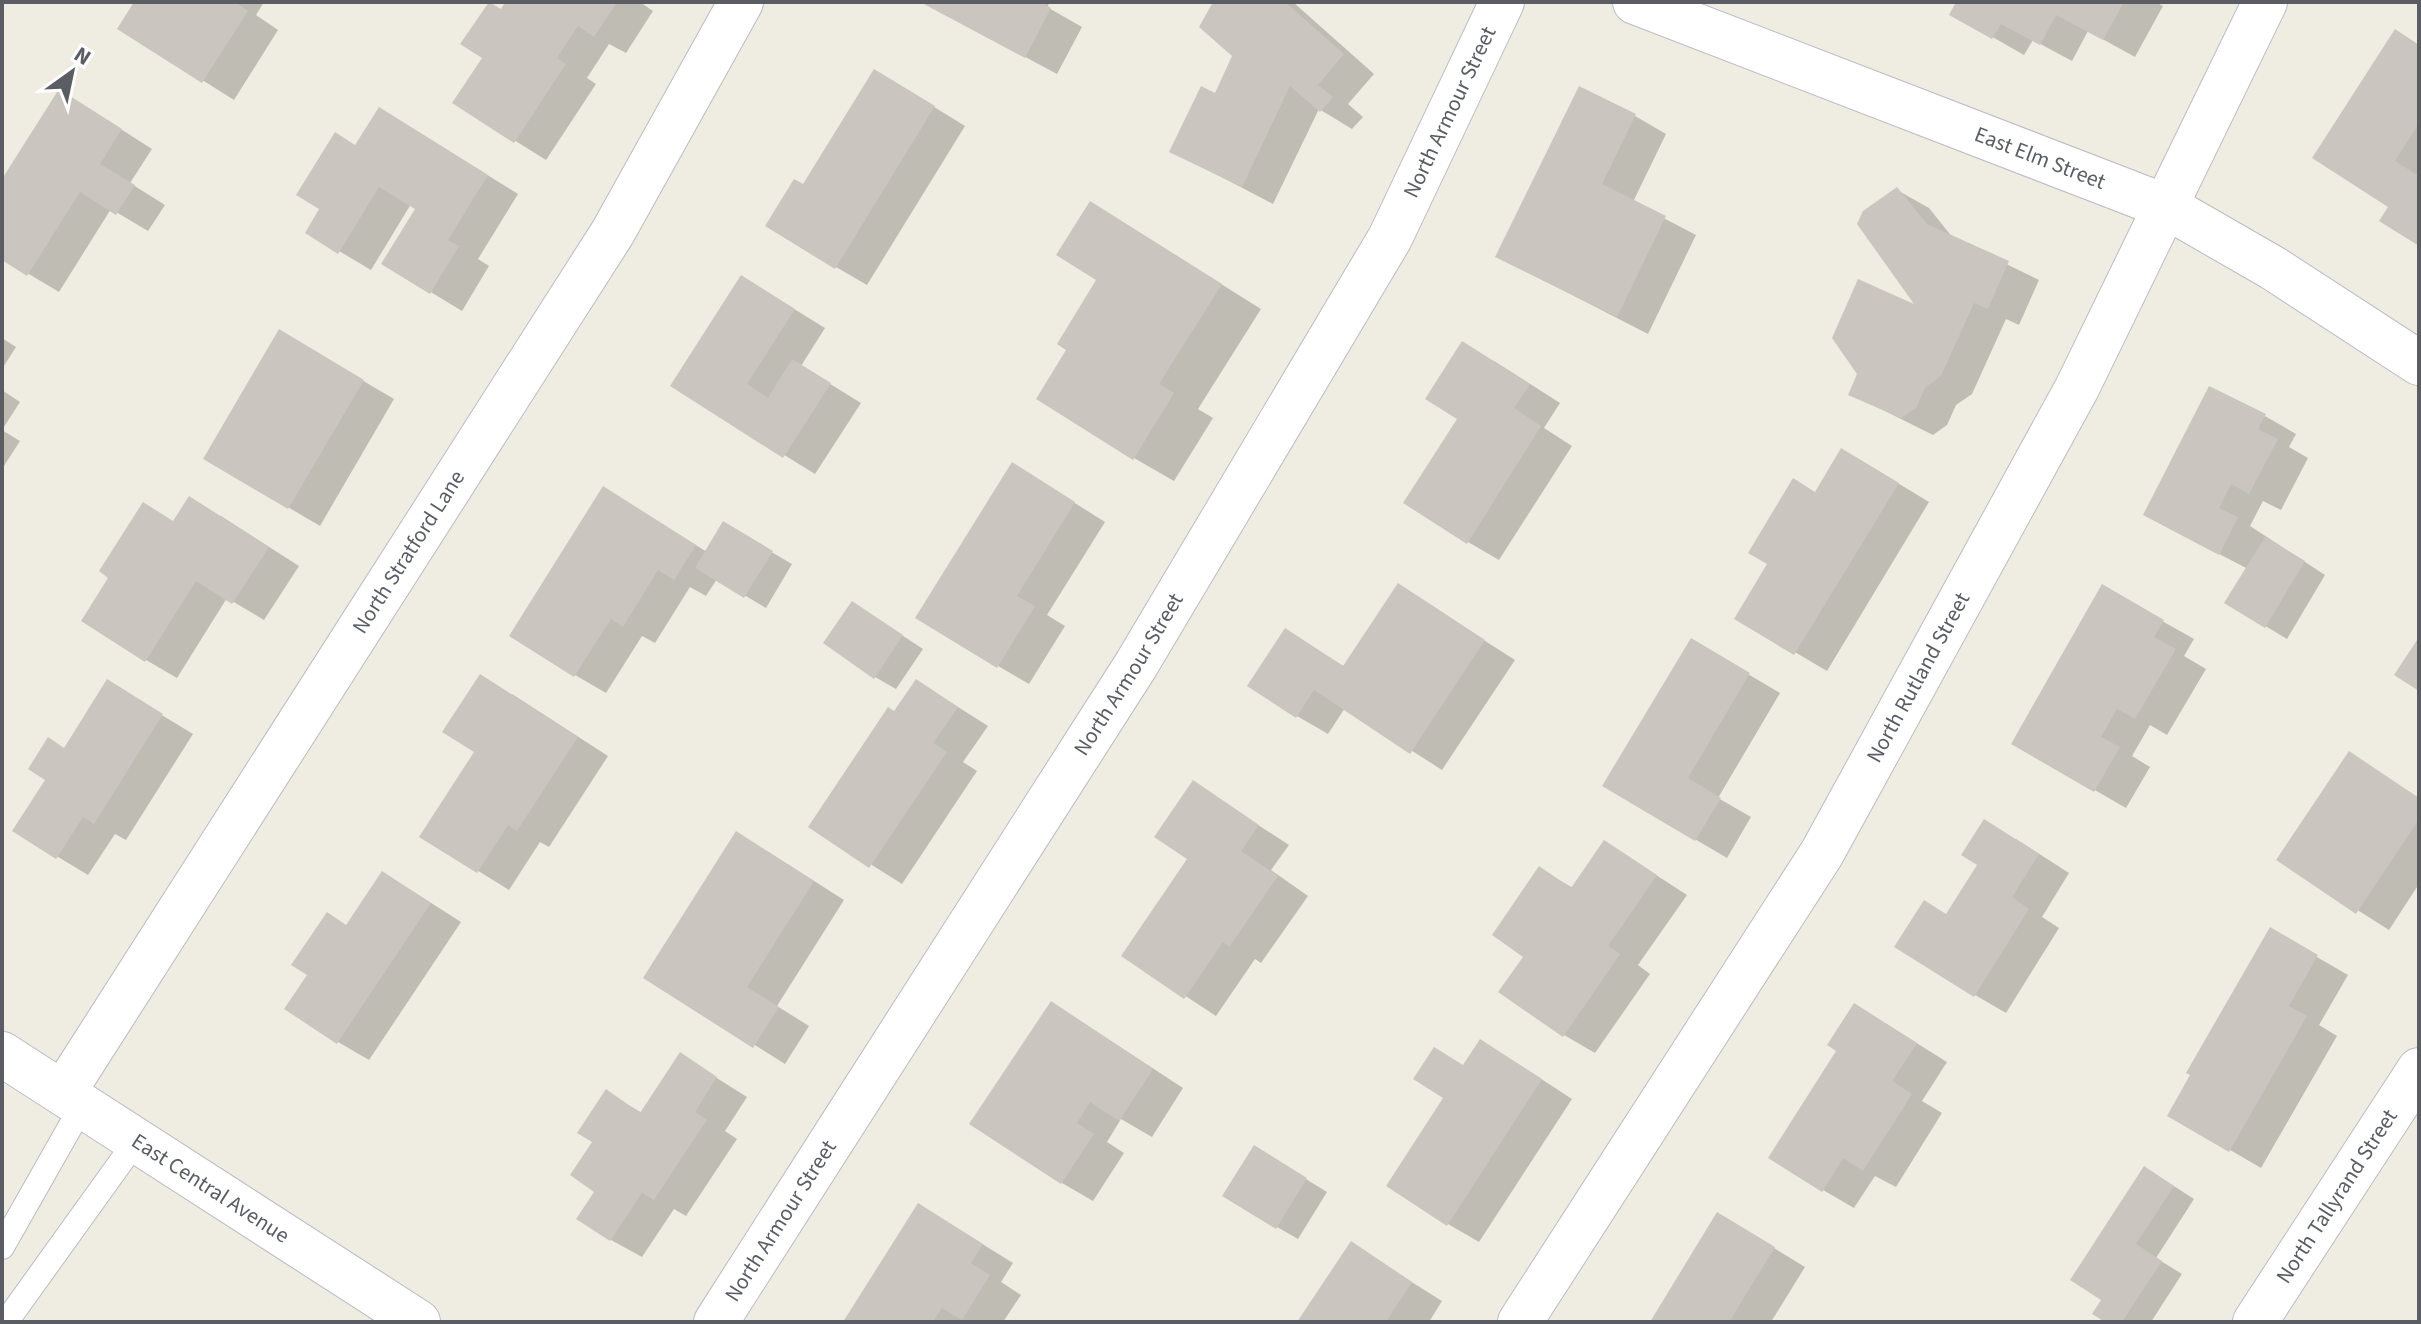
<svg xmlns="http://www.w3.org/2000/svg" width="2421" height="1324" viewBox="0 0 2421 1324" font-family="'Source Sans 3',sans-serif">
<rect width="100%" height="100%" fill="#efece2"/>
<path fill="#0003" d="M137,2H264L256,15L278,30L234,100L120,28Z
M508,2H640L653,11L626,53L609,44L587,78L596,84L546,160L455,103L484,57Z
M923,2H1050L1047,7L1082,27L1057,74Z
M1216,2H1293L1374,74L1348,104L1363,117L1352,129L1319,109L1273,204L1172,151L1216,96L1234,56Z
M1958,2H2156L2163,6L2135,57L2088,31L2072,61L2033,40L2024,55L1952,14Z
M2419,45V244L2391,206L2315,158Z
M905,89L965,126L867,285L836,267L804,186Z
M91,110L152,149L130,183L165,205L148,231L111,209L59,292L2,258V183Z
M1635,116L1666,134L1633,202L1696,235L1648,334L1498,257Z
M410,127L518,194L478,259L489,266L462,311L383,263L418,208L411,204L371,270L307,232L356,147Z
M1897,190L1929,208L1953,238L2039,280L2019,325L2006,319L1972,394L1956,405L1947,425L1933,435L1851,394L1920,309Z
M1130,227L1261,309L1198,409L1213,418L1174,481L1134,458Z
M773,296L825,328L801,366L861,403L815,474L673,386Z
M280,332L394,399L320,526L205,458Z
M2,338L16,347L2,369Z
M1494,361L1560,403L1544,428L1572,446L1499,560L1468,542Z
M2,390L20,402L2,430L20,441L2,469Z
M2265,416L2296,434L2289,447L2308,458L2281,510L2263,501L2250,526L2325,575L2287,639L2227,603L2248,569L2177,532Z
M1873,468L1929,502L1827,671L1737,618L1816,494Z
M1043,483L1105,522L1047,615L1065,626L1029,684L998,666Z
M635,507L707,552L723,524L792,564L766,608L717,579L706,596L690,587L655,643L642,636L606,693L575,675Z
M221,516L299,566L264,620L227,598L177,678L146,660L111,577L175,522Z
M1399,586L1515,660L1442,770L1345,708L1328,734L1297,716L1286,630L1345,667Z
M2102,587L2194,639L2184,656L2206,669L2167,735L2150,725L2132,756L2150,767L2126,808L2013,743Z
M853,603L923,649L896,689L875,677Z
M1692,641L1780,693L1718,798L1751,817L1727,858L1605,786Z
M917,681L988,726L963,762L977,771L902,884L810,826Z
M512,694L608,756L549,847L540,842L509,890L422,836Z
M137,700L193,734L126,840L115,834L88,875L15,831L65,749Z
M2349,754L2419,798V884L2389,930L2279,860Z
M1194,783L1289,845L1271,870L1308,896L1261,963L1255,959L1216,1016L1123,955L1190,859Z
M2016,839L2069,873L2042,917L2059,928L2006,1013L1975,995L1947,916Z
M1605,842L1687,895L1638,965L1650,974L1595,1053L1564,1035L1526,956L1540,869L1573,888Z
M767,851L844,900L777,1006L809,1026L785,1064L646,977Z
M414,892L461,922L369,1060L338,1042L348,927Z
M2270,930L2348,975L2319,1025L2337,1036L2261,1168L2170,1115Z
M1082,1022L1183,1088L1152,1137L1121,1119L1107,1142L1124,1153L1093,1201L1062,1183Z
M1886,1024L1947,1062L1922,1101L1942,1113L1896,1187L1875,1176L1854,1208L1823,1190Z
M680,1055L747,1097L725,1131L737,1139L686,1216L674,1209L642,1257L611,1240L597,1192L594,1142L606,1092L642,1113Z
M1512,1060L1572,1099L1479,1242L1448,1224L1464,1066Z
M1275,1160L1327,1192L1298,1239L1277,1227Z
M2166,1181L2194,1199L2156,1258L2182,1274L2151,1322H2108L2095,1313Z
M950,1224L1013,1263L1001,1282L1021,1295L1003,1322H845Z
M1749,1233L1805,1267L1771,1322H1652Z
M1351,1244L1442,1301L1429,1322H1299Z"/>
<path fill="#cac6bf" d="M134,2H235L248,11L202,83L117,29Z
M489,2L501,9L505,2H617L594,37L578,26L557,58L566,64L514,143L452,103L482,58L460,44Z
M920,2H1041L1051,8L1025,58Z
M1213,2H1285L1344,54L1318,85L1333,97L1320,112L1290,86L1242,187L1169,152L1201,86L1215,93L1232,56L1199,27Z
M1956,2H2124L2103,40L2056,15L2040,45L2001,24L1992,39L1949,15Z
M2395,29L2419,45V123L2395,161L2419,176V246L2379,221L2388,207L2312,158Z
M874,69L935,106L835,269L765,226L794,179L803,184Z
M1579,86L1636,114L1602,184L1666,216L1617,317L1495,257Z
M59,89L122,129L100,164L135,185L116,215L80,192L27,276L2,260V179Z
M379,107L488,175L448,240L459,246L430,294L381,264L415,209L379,187L338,254L305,233L319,209L296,195L335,132L355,145Z
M1897,187L1927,224L2009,261L1988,309L1974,303L1941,376L1925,388L1916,408L1901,418L1848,395L1857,374L1832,338L1858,279L1914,304L1857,224L1863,211Z
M1090,201L1222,284L1159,384L1174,393L1133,460L1036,399L1066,350L1057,344L1096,280L1056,255Z
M741,275L795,309L747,384L768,398L792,359L831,383L783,458L670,386Z
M279,329L364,380L288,509L203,459Z
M1462,341L1530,384L1514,408L1541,426L1467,544L1403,503L1457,419L1425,399Z
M2209,386L2266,414L2258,429L2278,439L2249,494L2231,484L2219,508L2238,517L2219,555L2143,515Z
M1841,448L1899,483L1794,655L1734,619L1767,564L1748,553L1793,478L1815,492Z
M1012,462L1075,502L1017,596L1035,606L997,668L915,618Z
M603,486L696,545L674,580L658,570L623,627L611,619L574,677L509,636Z
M189,496L269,547L232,604L196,581L145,662L81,621L108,578L99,571L143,502L173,521Z
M723,521L773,551L744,598L695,568Z
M2265,537L2305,561L2265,628L2224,603Z
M1398,583L1485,640L1410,754L1314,690L1296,718L1247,686L1285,628L1343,666Z
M2102,584L2164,620L2154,637L2176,649L2135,719L2117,709L2101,737L2120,747L2094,792L2011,744Z
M852,601L903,635L874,679L823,643Z
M2419,637V691L2394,675Z
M1691,638L1750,673L1688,778L1721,798L1695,841L1602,786Z
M480,674L578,737L517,831L508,825L477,873L419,837L474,752L442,732Z
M107,679L163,714L94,824L83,817L56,859L12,831L45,780L28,769L48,737L64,748Z
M916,679L958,707L933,743L947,752L869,868L808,827L888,707L894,711Z
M2349,751L2419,798V819L2356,914L2276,860Z
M1193,780L1259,825L1241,851L1278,876L1229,947L1223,942L1184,999L1121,956L1187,859L1154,837Z
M1984,819L2039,854L2012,897L2029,909L1974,997L1894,947L1924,900L1946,914L1977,865L1961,855Z
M736,831L814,881L747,987L779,1007L753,1048L643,978Z
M1604,840L1657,875L1608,946L1620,954L1563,1037L1498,992L1523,957L1492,935L1539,866L1571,888Z
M382,871L431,903L337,1044L284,1009L307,975L291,965L327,912L346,925Z
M2270,927L2318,955L2289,1006L2307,1016L2229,1152L2167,1116L2190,1075L2186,1073Z
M1051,1001L1153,1069L1119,1121L1090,1102L1077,1123L1094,1134L1061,1184L969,1124Z
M1854,1003L1917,1043L1892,1081L1912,1094L1863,1171L1843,1158L1822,1192L1768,1158L1836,1051L1827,1045Z
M1480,1039L1542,1079L1447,1226L1386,1186L1443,1098L1413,1079L1434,1047L1463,1065Z
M680,1052L717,1077L695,1112L707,1120L654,1200L642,1193L610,1241L576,1219L594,1192L570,1175L592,1142L577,1133L606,1089L640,1113Z
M1254,1145L1307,1178L1276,1229L1222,1196Z
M2144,1166L2174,1186L2136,1244L2162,1261L2122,1322H2105L2092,1314L2101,1300L2070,1280Z
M918,1203L983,1244L971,1263L990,1275L962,1320L942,1308L933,1322H843Z
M1717,1212L1775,1247L1729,1322H1650Z
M1351,1241L1412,1282L1386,1322H1297Z"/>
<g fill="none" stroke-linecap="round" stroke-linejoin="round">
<defs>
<path id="lane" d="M2,1247L82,1106
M6,1322L136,1141"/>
<g id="street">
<path id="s1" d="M1635,2L2167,207L2273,268L2419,363"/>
<path id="s2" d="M63,1093L613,232L741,2"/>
<path id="s3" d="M716,1322L1136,665L1390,238L1502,2"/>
<path id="s4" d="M1520,1322L1822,853L2077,388L2265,2"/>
<path id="s5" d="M2255,1322L2419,1070"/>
</g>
<g id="secondary">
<path id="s6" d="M2,1054L418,1322"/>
</g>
</defs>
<use href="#lane" stroke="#babcc2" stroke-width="26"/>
<use href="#street" stroke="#babcc2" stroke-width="46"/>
<use href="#secondary" stroke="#b8bbc2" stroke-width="46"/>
<use href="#lane" stroke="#fff" stroke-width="24"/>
<use href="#street" stroke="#fff" stroke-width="44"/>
<use href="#secondary" stroke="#fff" stroke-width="44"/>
</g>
<g text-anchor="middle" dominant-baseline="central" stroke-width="6" stroke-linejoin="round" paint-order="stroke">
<g font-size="22" fill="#5a5e64" stroke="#fff">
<text stroke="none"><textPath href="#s3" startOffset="1416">North Armour Street</textPath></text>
<text stroke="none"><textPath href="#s1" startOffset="434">East Elm Street</textPath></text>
<text stroke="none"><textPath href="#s2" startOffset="642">North Stratford Lane</textPath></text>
<text stroke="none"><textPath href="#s3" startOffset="768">North Armour Street</textPath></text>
<text stroke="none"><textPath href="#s4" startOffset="758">North Rutland Street</textPath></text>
<text stroke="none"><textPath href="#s6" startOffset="248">East Central Avenue</textPath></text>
<text stroke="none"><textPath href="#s5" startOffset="150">North Tallyrand Street</textPath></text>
<text stroke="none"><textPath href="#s3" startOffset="120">North Armour Street</textPath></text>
</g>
</g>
<rect width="2421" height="1324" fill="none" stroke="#5a5e64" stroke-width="8"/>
<g transform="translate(72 72) rotate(33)" stroke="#ffffff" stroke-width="6" paint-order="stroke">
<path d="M0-6L14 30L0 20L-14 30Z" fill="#5a5e64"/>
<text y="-12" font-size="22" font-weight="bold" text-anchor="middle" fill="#5a5e64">N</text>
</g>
</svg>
